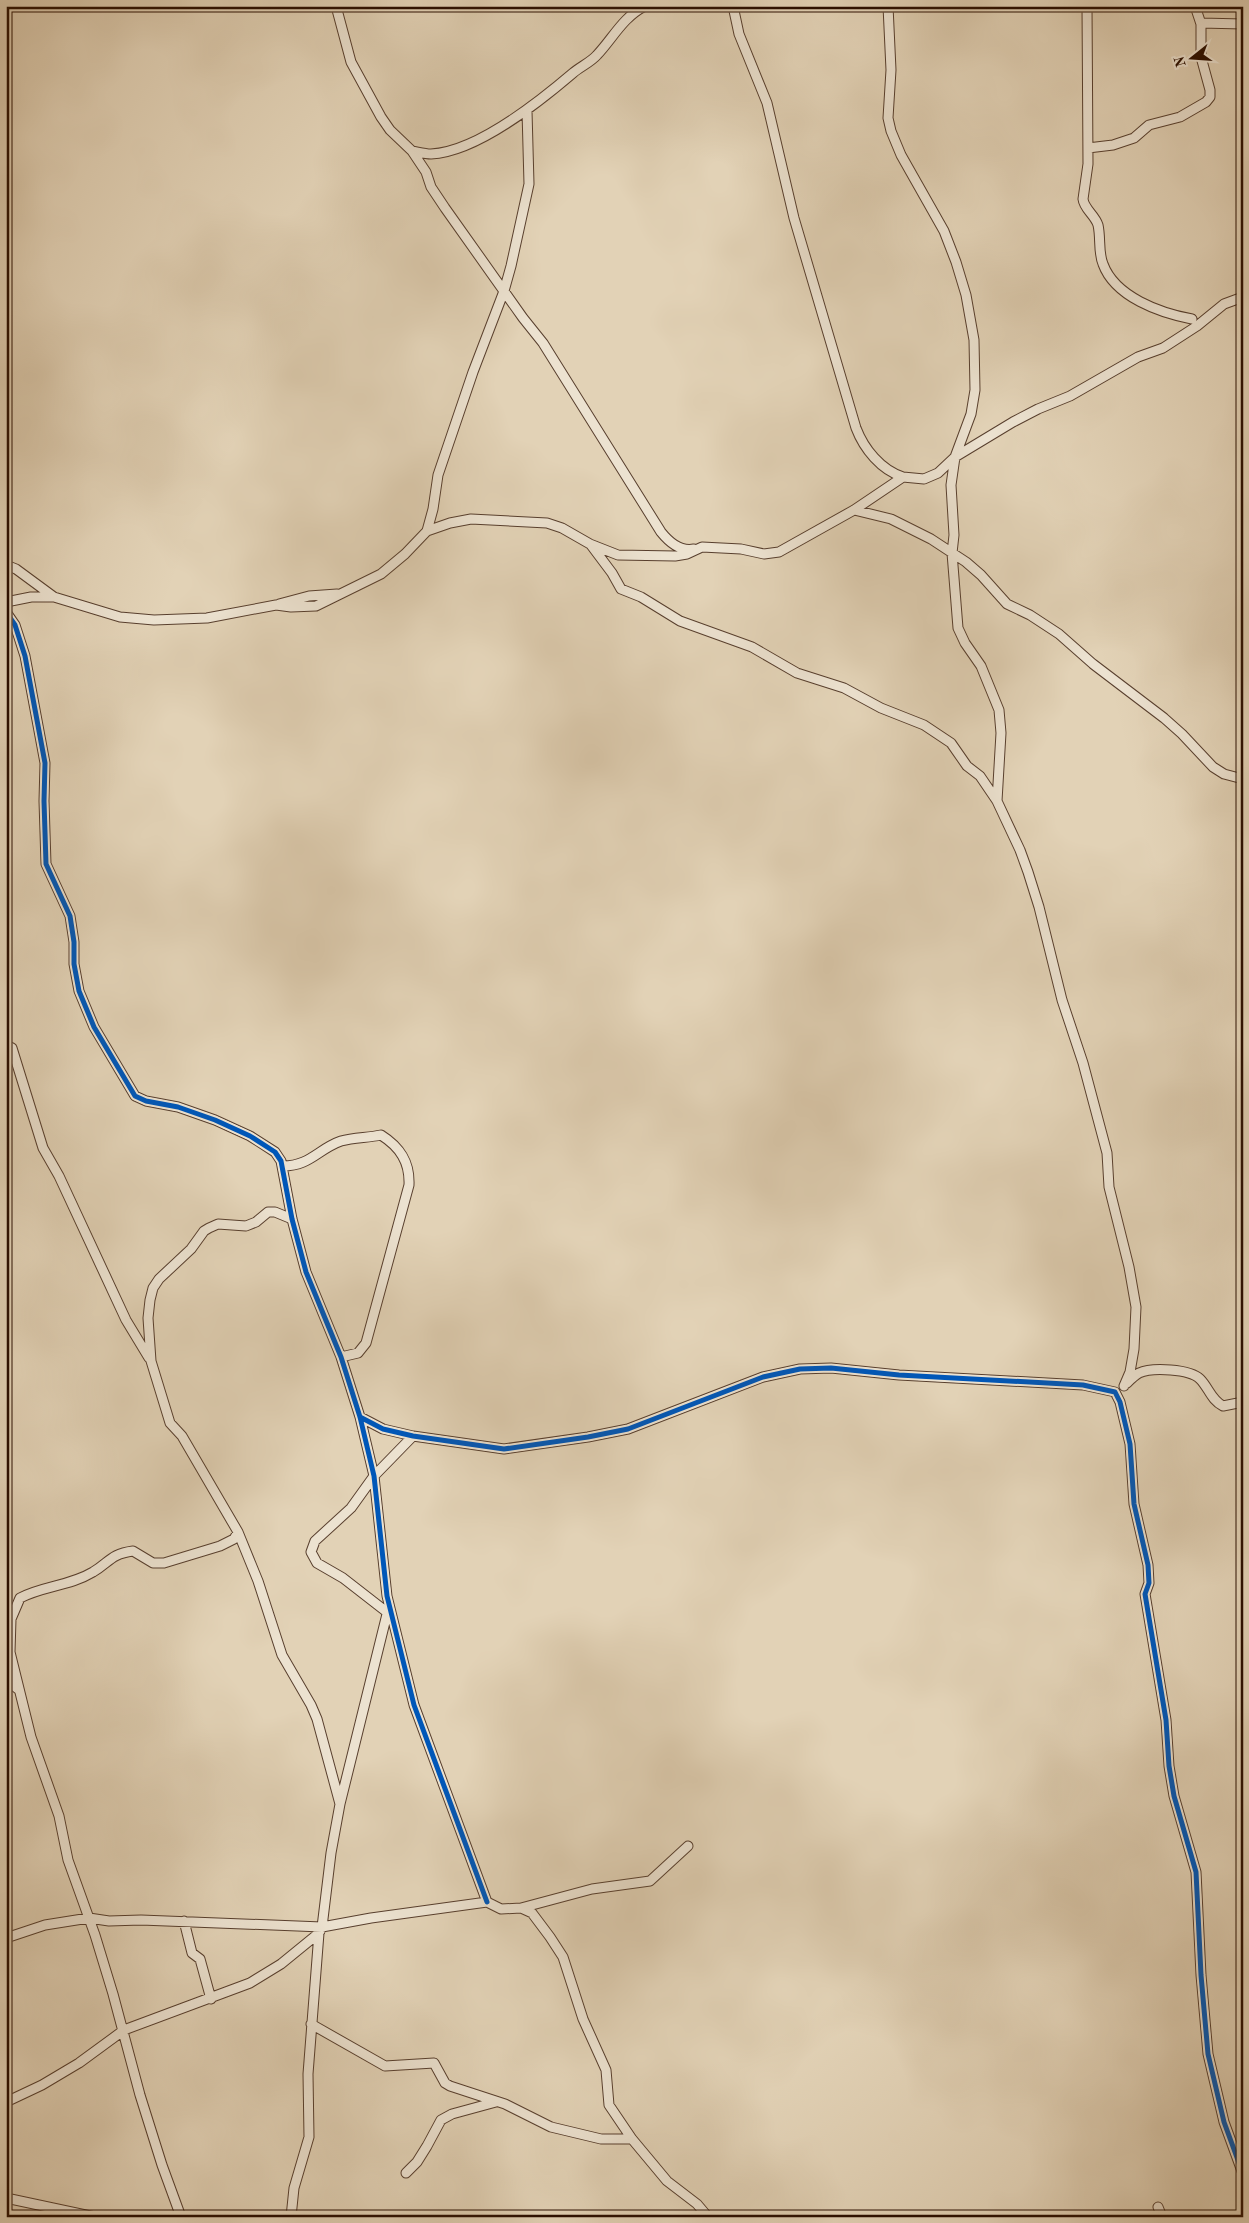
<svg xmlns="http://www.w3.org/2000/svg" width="1249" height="2223" viewBox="0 0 1249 2223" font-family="'Old Standard TT',serif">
<rect width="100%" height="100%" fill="#e2d2b6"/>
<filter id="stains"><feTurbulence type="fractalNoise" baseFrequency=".004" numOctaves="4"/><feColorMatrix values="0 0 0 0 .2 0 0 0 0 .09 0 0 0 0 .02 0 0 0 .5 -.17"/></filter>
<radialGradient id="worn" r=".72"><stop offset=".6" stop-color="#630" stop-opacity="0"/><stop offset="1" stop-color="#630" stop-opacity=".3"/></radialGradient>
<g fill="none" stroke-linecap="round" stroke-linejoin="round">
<defs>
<path id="minor" d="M336,6L351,62L381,117L390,130L412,151L426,172L431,187L445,208L523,318L543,343L661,532C669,542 680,552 694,549
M733,6L739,34L767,103L794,218L856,428C864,449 881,470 903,477
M888,6L891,70L888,118L891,131L901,155L944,231L956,262L966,295L974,340L975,390L971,414L955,457L951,485L954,535L952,553L958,628L965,643L981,666L999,710L1001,733L997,801L1020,850L1028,872L1039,907L1062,1000L1083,1063L1107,1153L1109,1187L1129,1267L1136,1307L1134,1349L1130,1372L1124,1386
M1087,6L1088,164L1083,199C1084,209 1095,215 1098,225C1101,238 1098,252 1103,264C1115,297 1160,313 1192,319
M1201,23L1243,24
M1088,148L1113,145L1134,138L1149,125L1180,117L1206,102L1210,97V90L1201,57V24L1195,6
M412,151C418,152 425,154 431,154C477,152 539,102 573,73C580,67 591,62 597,55C613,38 623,17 645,6
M854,510L891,519L931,539L966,562L981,575L1007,604L1030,615L1059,634L1093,664L1164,718L1182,734L1213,767L1224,774L1243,779
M427,531L433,509L438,475L473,372L504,291L511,266L529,184L527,111
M591,545L612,573L621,589L641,597L680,621L752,647L797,673L844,688L881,708L924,725L951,743L967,766L980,776L997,801
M6,565L16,569L54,597
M6,602L31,597H54L120,617L154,620L207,618L276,605L291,607L316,606L381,574L405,554L427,531L450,523L471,519L547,523L562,528L590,544L618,555L675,556L687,554L702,547L741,549L764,554L779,552L854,510L903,477L924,479L938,473L955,457L1013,422L1038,409L1070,396L1138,357L1163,348L1197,326L1224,304L1243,297
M279,604L309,596L337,594
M6,612L15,625L25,656L45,763L44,801L46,864L70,916L74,942V964L79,991L94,1027L135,1096L146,1101L178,1107L215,1120L250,1136L275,1152L281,1161L292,1219L306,1272L341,1357L360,1417L374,1476L387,1596L414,1705L487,1902
M6,1045L12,1048L43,1148L59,1176L126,1320L149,1358
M283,1166C310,1166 318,1149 341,1141C354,1137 368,1138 381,1135C400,1147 410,1162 409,1185L366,1343L358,1353L341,1357
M292,1219L275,1212H268L256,1222L246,1226L218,1224L209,1228L204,1231L191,1249L159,1279L153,1288L150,1300L148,1318L151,1361L170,1423L182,1436L238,1532L258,1581L282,1655L311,1705L317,1719L340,1804
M1127,1383C1131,1379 1135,1375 1139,1373C1152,1367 1190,1369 1200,1379C1209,1388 1211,1400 1223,1406L1243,1402
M360,1417L383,1429L413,1436L504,1449L588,1437L628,1429L763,1377L800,1369L831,1368L899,1375L1083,1385L1115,1392L1120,1402L1130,1444L1134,1504L1148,1565L1149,1583L1145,1594L1166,1720L1169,1766L1174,1796L1196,1872L1201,1975L1208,2054L1224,2122L1243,2174
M388,1613L343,1578L317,1563L311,1552L315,1541L351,1508L374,1476L413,1436
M6,1680L19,1690
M521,1908L592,1889L650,1881L688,1846
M184,1921L192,1953L200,1959L211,1999
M6,1938L45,1925L89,1918L109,1921L141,1920L322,1927L371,1918L487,1902L501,1909L521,1908L532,1913L550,1937L563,1957L583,2019L606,2070L609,2105L632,2139L667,2181L697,2204L708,2217
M311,2024L385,2066L434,2063L445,2083L450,2086L505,2104L551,2127L601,2139H632
M6,2102L42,2085L79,2063L124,2030L250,1983L281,1964L319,1933
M406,2173L417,2162L427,2146L441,2120L452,2114L496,2102
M6,2198L95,2217
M1158,2207L1162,2217
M181,2217L162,2165L140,2095L113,1994L95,1935L68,1860L59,1816L31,1737L10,1652L11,1619L20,1598C42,1586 70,1586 93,1572C109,1563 110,1554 133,1551L153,1563H164L220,1546L234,1539L238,1532
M291,2217L294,2188L309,2137L308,2074L319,1933L322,1927L331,1853L340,1804L388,1610"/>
</defs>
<use href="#minor" stroke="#583f2e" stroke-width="11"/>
<use href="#minor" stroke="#ece2d0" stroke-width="9"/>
<defs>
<path id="cycleway" d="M6,612L15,625L25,656L45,763L44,801L46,864L70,916L74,942V964L79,991L94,1027L135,1096L146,1101L178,1107L215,1120L250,1136L275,1152L281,1161L292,1219L306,1272L341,1357L360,1417L374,1476L387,1596L414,1705L487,1902
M360,1417L383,1429L413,1436L504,1449L588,1437L628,1429L763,1377L800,1369L831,1368L899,1375L1083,1385L1115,1392L1120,1402L1130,1444L1134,1504L1148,1565L1149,1583L1145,1594L1166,1720L1169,1766L1174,1796L1196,1872L1201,1975L1208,2054L1224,2122L1243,2174"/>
</defs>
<use href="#cycleway" stroke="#ece2d0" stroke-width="8"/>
<use href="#cycleway" stroke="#0057b8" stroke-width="5"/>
</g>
<rect width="1249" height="2223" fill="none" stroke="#e2d2b6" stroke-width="25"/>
<rect x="8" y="8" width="1234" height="2208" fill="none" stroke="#2a0e00" stroke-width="2.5"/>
<rect x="12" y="12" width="1224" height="2198" fill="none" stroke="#2a0e00"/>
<g transform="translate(1192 58) rotate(253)" stroke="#ece2d0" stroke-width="4" paint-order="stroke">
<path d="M0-4L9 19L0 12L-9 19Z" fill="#2a0e00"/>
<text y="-8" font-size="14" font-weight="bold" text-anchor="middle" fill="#2a0e00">N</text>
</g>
<rect width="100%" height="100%" filter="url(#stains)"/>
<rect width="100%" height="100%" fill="url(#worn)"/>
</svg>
